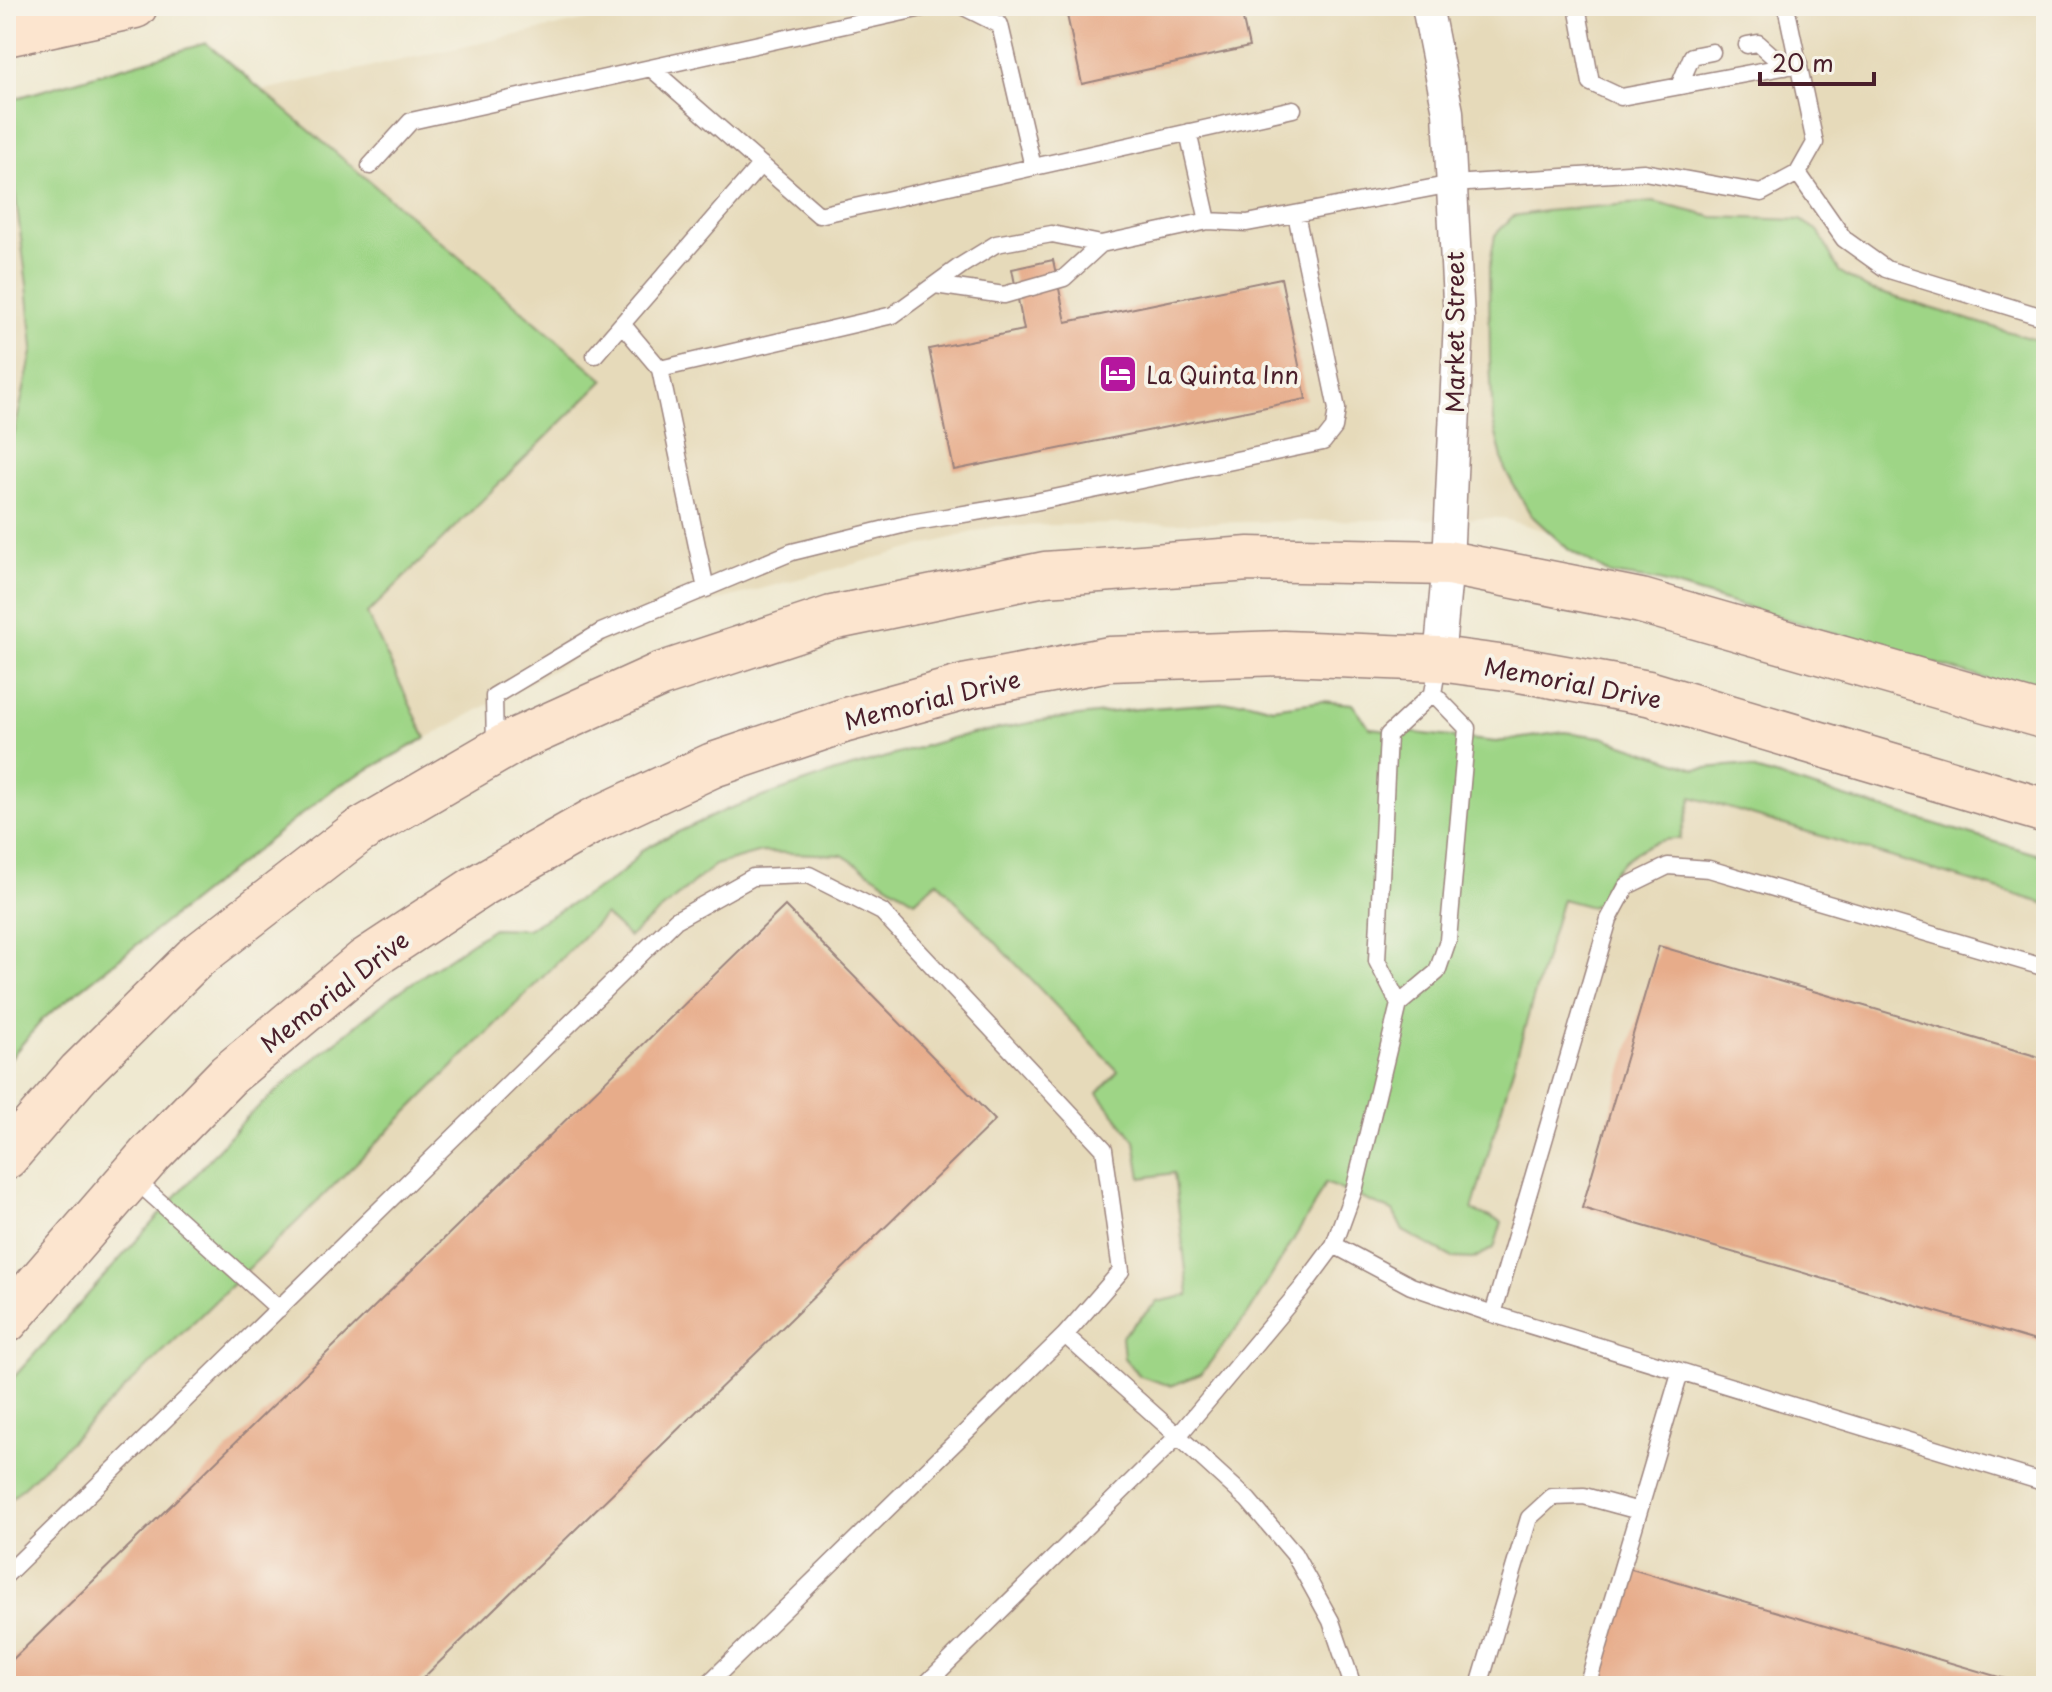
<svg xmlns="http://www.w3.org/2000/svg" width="2052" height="1692" viewBox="0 0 2052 1692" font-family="'Playpen Sans',sans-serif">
<rect width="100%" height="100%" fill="#f7f3e8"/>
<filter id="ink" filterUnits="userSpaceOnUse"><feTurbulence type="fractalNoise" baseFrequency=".0125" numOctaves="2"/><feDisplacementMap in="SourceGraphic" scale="16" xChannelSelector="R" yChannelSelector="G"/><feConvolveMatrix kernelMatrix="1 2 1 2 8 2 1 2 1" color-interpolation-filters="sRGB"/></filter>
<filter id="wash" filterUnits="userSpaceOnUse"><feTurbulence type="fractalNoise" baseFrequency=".006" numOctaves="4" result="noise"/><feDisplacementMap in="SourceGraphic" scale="32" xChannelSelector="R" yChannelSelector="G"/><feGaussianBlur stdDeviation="1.8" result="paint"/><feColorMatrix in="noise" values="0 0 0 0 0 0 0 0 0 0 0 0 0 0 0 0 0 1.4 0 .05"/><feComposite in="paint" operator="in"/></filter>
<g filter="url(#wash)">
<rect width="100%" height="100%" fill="#efe9d1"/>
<path fill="#e6daba" d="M651,6H2046V677L1501,518L996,526L645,620L336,787L43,1019L6,1063V146Z
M1691,797L2046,904V1686H6V1504L309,1210L605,915L630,937L715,865L761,852L842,855L915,900L936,881L1118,1071L1098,1093L1135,1141L1141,1178L1174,1173L1189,1295L1250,1311L1312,1209L1325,1183L1393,1211L1403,1231L1472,1211L1562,899L1601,900L1607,880L1625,861L1646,845L1669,838Z"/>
<path fill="#9ed586" stroke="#747a58" stroke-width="2" d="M206,43L604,380L367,614L426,738L336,787L43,1019L6,1063V449L14,434L33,348L27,285L6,121V101Z
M1653,202L1713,217L1801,220L1819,232L1839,271L1868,289L2046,343V697L1659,581L1610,574L1569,550L1531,515L1505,470L1493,422L1490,360L1489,269L1495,235L1513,216L1545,211Z
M1245,701L1273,708L1322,701L1352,704L1370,728L1496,742L1564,732L1602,737L1696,769L1738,765L2046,857V904L1692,797L1680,839C1654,837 1619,858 1607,882C1599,896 1606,896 1591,907L1562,899L1472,1210L1502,1222L1494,1248L1473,1259L1453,1258L1403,1231L1393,1211L1325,1183L1312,1209L1250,1311L1201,1374L1171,1386L1140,1376L1124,1358L1122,1336L1157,1302L1189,1295L1174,1173L1141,1178L1135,1141L1098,1093L1118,1071L937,881L915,901L842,855L761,852L715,865L629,937L605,915L309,1210L6,1504V1386L246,1118L303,1068L391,997L493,928L527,929L609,882L625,870L642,850L663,839L728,809L835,772L956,737L1046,720L1137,709Z"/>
<g id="blocks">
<path fill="#e7ac8a" d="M1065,6H1240L1249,47L1082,84Z
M1053,260L1066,322L1281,278L1306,399L954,470L929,349L1024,330L1012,269Z
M785,906L995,1120L415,1686H6V1666Z
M1659,946L2046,1059V1344L1582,1208Z
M1628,1568L2026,1685V1686H1593Z"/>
</g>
</g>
<g filter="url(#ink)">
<use href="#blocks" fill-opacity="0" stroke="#9c847e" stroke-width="2"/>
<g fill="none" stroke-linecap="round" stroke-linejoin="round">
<defs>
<path id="lane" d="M962,6L1000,25L1033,167
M1577,6L1591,83L1621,97L1799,64
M1747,45L1758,43L1785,67
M652,69L819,215L1293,109
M1679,86L1692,56L1712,52
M1188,132L1208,221L1247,223L1452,184L1644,172L1761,193L1798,173L1815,143L1786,6
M370,166L411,121L931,6
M1798,173L1844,239L1886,269L2046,318
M935,285L1004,295L1064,278L1101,244
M622,324L660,369L706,589
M595,355L761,164
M660,369L893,315L962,265L996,244L1052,234L1101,244L1208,221
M495,748L494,696L601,632L792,552L910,523L1030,503L1323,442L1334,428L1337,409L1296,214
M2046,968L1709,869L1668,866L1627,886L1609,919L1493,1314L2046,1483
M1399,1004L1377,961L1388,735L1433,693L1439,659
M132,1177L279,1309
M1334,1245L1411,1286L1493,1314
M6,1575L676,920L753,877L809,875L882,912L1104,1149L1121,1271L1065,1335L1178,1436L924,1686
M706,1686L1065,1335
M1353,1686L1331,1621L1294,1554L1248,1500L1178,1436L1302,1288L1334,1245L1355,1187L1399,1004L1437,972L1448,940L1467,728L1433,693
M1479,1686L1529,1518L1552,1497L1584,1496L1639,1511
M1587,1686L1680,1373"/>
<path id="street" d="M1427,6L1448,112L1459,320L1448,563L1439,659"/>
<path id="secondary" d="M6,34L135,6
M6,1157L80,1072L195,958L358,832L514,741L660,675L832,618L1045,574L1249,559L1448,563L1641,601L2046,717
M6,1321L150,1155L228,1075L365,961L479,886L593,821L713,765L846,720L968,686L1109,659L1284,653L1439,659L1514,669L1648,693L2046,811"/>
</defs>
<use href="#lane" stroke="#9c847e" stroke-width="19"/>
<use href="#street" stroke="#9c847e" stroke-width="33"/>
<use href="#secondary" stroke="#9c847e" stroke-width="47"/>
<use href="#lane" stroke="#fff" stroke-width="16"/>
<use href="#street" stroke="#fff" stroke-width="30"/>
<use href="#secondary" stroke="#fce5cf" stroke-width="44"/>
</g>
</g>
<defs>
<symbol id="hotel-square" viewBox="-11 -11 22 22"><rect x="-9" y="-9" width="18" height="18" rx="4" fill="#b5179e" stroke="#f7f3e8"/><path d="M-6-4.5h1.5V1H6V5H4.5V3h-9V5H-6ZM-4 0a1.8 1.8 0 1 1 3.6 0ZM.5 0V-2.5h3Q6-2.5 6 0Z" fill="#fff"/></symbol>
</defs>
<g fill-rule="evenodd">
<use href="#hotel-square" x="1096" y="352" width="44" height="44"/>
</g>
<g text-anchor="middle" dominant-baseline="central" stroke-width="8" stroke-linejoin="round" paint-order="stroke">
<g font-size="24" fill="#4a1f2b" stroke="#f7f3e8">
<text transform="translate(1454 332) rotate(-90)">Market Street</text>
<text transform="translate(1573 682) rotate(11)">Memorial Drive</text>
<text transform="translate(932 699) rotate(-14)">Memorial Drive</text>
<text transform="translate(334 991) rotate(-38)">Memorial Drive</text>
</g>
<g font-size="24" fill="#4a1f2b" stroke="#f7f3e8" text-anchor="start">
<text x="1146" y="374">La Quinta Inn</text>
</g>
</g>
<rect width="2052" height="1692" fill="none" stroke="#f7f3e8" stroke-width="32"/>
<path d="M1760 72v12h114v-12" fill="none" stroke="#4a1f2b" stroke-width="4"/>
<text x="1772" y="72" font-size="24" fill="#4a1f2b" stroke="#f7f3e8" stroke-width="6" paint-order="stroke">20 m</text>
</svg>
